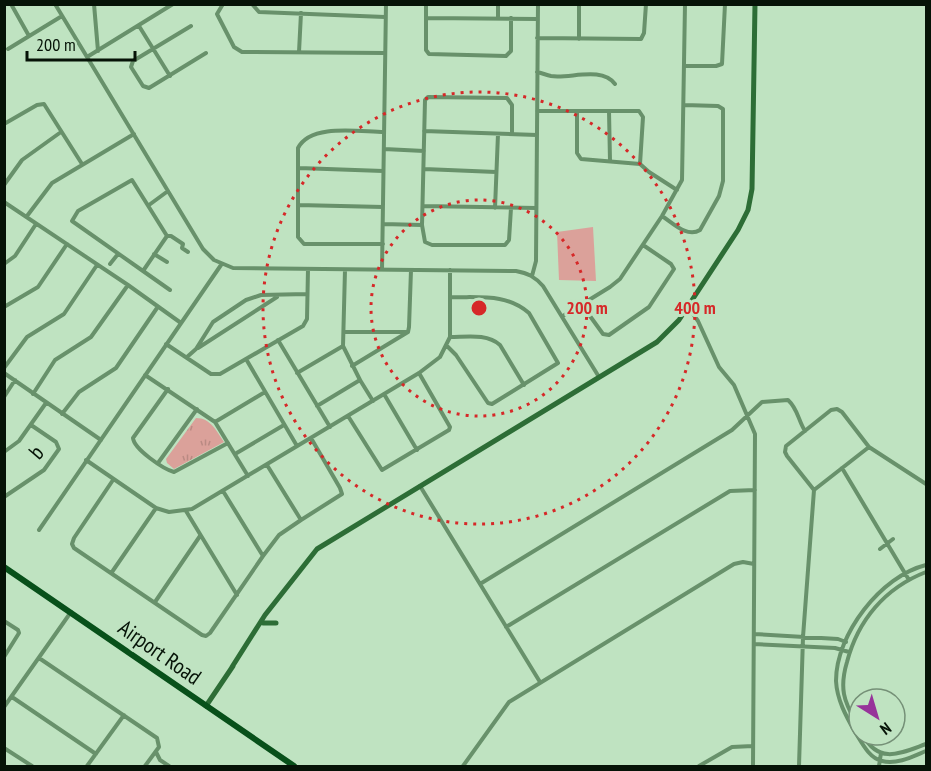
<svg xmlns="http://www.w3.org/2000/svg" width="931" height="771" viewBox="0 0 931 771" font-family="'PT Sans Narrow',sans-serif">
<defs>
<pattern id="grass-tufts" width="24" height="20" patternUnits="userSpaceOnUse" patternTransform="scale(1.5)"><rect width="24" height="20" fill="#dba19a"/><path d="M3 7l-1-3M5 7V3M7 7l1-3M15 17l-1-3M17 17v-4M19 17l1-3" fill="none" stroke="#ba8a83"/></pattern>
</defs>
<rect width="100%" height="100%" fill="#bfe3c1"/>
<path fill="url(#grass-tufts)" d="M196,418C211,418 217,432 224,442L174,469L167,463L166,459Z"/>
<path fill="#dba19a" d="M593,227L596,281L559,280L557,232Z"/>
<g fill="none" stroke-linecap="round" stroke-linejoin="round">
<path stroke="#68916b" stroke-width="4" d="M11,4L29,36
M55,4L203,249L214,260L233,268L516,271C528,273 535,277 543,286L599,377
M94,4L98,51
M223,4L217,14L234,47L242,52L385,53
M252,4L259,12L385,17
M426,4V50L429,54L506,56L511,51V18
M426,18L538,19
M498,18V4
M139,26L170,76
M191,26L133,61L131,67L143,86L149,88L206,53
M537,38L641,39L644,33L646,4
M579,39V4
M8,49L62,16
M299,52L301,13
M87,57L173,4
M684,66H716L722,64L725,4
M537,72C542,73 546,75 551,76C570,79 601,66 615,84
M537,111H639L643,117L640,164
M577,111V153L581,159L640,164L649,172L677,190
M609,111L610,161
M4,124L37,105L44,104L82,164
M424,131L537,135
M384,149L424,151
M299,168L383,171
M424,169L496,172
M132,180L167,236L143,271L72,221L78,211Z
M4,185L22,160L61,132
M4,202L128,285L181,323
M149,205L168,191
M298,205L383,207
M423,206L536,208
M495,208L498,134
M511,208L509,240L505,245H432L425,242L422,225L425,100L428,97L507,98L512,105V133
M27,216L52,183L134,134
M662,216C673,223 687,238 700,230L719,196L723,181V109L718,106L684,105
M383,224L422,225
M167,236H171L183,244L182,248L188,252
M383,244H304L298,237V148C311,123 360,132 384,132
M154,254L167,262
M4,264L15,256L36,224
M110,264L118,254
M345,270L343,346L360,380
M382,270L386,4
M143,271L170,290
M532,276L536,261L538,4
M582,305L603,334L609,335L649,307L674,269L671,264L643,245
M4,307L38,287L67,244
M688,307L698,321L719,367L734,385L755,434L753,766
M563,316L610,287L620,279L662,216L682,180L685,4
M344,332H407
M450,337C466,337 487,333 500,345L524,385
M278,340L330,427
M166,344L211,374H220L303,326L307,319L308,269
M446,345L456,355L488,403L492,404L558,363L529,313C506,293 479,298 450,297
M198,348L277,297
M187,357L196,349L213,322L246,300L261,295L307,294
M246,359L297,446
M352,366L408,332L409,327L411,270
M4,368L27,337L64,314L97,265
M4,373L101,440
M297,373L343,346
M145,375L215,422L248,476
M168,389L133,438C134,449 163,469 174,472L228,443
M33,394L55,360L91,337L128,285
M384,394L417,450
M4,397L15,380
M317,406L360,380L373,401
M62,414L79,392L116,368L157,308
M348,416L382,470L449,430L450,427L419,373
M215,422L265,392
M4,452L19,441L46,403
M235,454L284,425
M86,460L156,508L169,512L192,509L384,394L419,373L440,357L450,337V270
M158,463L197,409
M267,465L301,520L342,494L340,488L311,438
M842,468L909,580
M113,480L74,538L72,544L74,548L202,635L206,636L210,633L263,556
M420,486L540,682
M814,490L869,447
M223,491L263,556L279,535L301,520
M4,497L44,470L59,449L56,442L31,425
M186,511L237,595
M39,530L221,265
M880,549L893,539
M926,565C881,576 836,634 836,681C837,700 846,716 855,732C862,743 869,758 882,761C897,765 914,756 926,751
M112,572L156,508
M480,584L732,430L762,402L788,400C798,409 798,420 805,431
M155,602L200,536
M4,621L18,630L19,633L4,657
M506,627L730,491L755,490
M754,634L838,639L846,642
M754,644L835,648L849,652
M39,658L157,738L159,747L145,766
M12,697L96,754
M4,707L71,612
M859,728C853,717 846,706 844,694C842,683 844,672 847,662C858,620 885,588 926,572
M863,735C879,765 901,753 926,744
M4,748L32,766
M156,752L160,760L169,766
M87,766L124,715
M463,766L509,702L734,564L743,562L754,564
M699,766L732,747L753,746
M799,766L803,637L814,490L787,456L785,452L786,446L831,410L837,409L842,412L869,447L926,484
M879,766L881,753"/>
<path stroke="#2d6d36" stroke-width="5" d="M263,623H276
M232,667L265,615L317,549L657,342L679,320L738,230L748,210L752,189L755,4
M206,706L233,666"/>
<path stroke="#08501a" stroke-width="6" d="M4,567L294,766"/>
</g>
<g fill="none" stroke="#d62828" stroke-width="3" stroke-dasharray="3 6">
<circle cx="479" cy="308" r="108"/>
<circle cx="479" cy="308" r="216"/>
</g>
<g text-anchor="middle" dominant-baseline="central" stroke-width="6" stroke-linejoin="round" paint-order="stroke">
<g font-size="22" fill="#061307" stroke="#bfe3c1">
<text transform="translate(36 452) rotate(-50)">b</text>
<text transform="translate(160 652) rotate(35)">Airport Road</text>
</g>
</g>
<circle cx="479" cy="308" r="9" fill="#d62828" stroke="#bfe3c1" stroke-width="3"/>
<g font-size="18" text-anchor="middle" font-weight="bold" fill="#d62828" stroke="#bfe3c1" stroke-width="6" stroke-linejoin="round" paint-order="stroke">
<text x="587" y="314">200 m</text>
<text x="695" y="314">400 m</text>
</g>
<rect width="931" height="771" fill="none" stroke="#061307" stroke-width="12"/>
<g transform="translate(877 717) rotate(143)"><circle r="28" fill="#bfe3c1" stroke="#759077" stroke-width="1.5"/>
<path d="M0-4.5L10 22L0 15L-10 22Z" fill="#97349a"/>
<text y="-9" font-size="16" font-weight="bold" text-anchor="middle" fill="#061307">N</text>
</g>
<path d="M27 51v9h108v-9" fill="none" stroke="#061307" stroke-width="3"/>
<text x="36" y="51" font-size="18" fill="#061307" stroke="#bfe3c1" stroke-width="4.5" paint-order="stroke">200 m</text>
</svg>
